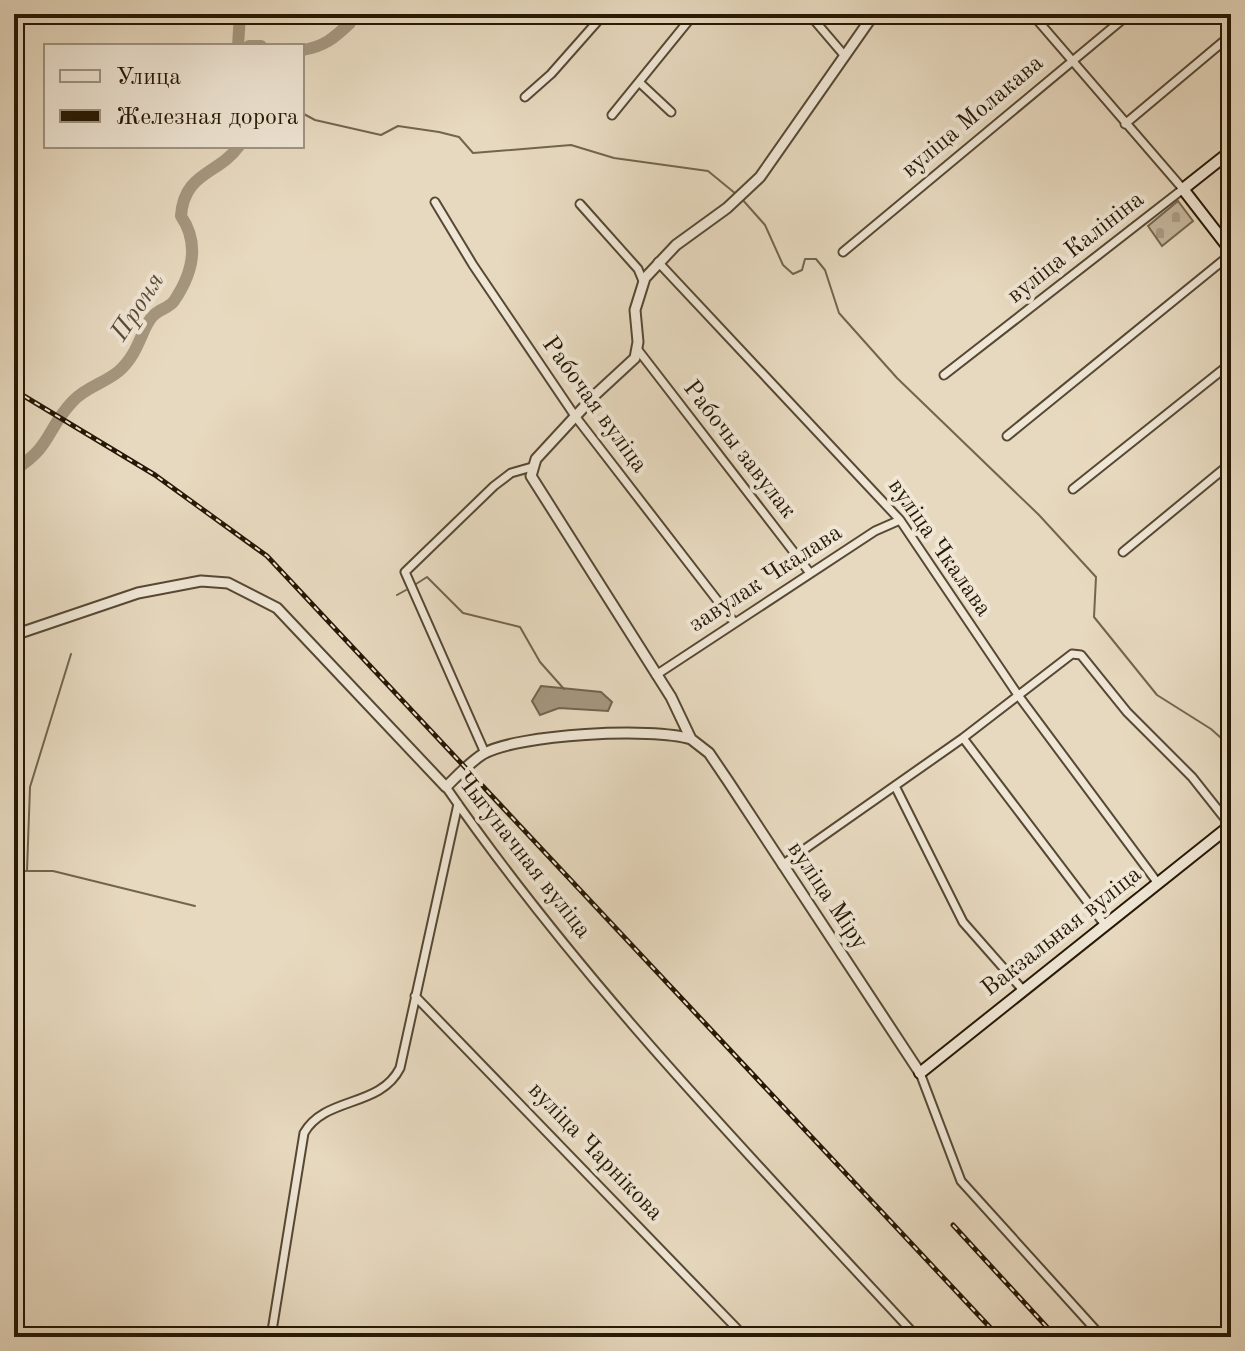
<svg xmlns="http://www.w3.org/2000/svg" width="1245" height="1351" viewBox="0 0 1245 1351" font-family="'Old Standard TT',serif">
<defs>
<pattern id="cemetery-stones" width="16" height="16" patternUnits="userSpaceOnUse" patternTransform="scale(2)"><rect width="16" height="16" fill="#c6b89f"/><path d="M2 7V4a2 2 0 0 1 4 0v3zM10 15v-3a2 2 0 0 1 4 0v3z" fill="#aa9d87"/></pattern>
</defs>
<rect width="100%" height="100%" fill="#e7d9bf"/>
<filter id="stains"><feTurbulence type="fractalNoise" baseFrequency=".0025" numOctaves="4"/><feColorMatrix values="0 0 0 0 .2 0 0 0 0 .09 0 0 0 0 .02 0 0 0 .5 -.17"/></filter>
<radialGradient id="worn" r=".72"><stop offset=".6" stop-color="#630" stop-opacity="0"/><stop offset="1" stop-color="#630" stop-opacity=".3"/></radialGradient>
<path fill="url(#cemetery-stones)" stroke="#766852" stroke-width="2" d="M1178,201L1193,221L1162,246L1148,226Z"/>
<path fill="#a5977f" stroke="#72644e" stroke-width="2" d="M541,686L601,692L612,702L608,711L559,708L540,715L532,701Z"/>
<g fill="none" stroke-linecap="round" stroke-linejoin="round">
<path stroke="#72644e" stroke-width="2" d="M302,113L315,120L381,135L398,126L439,132L459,137L473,153L571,145L614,158L708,171L736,194
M741,198L765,225L783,265L793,274L802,270L805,259H816L825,270L839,313L897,378L1039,515L1096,577L1094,617L1157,695L1211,729L1231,747
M416,584L427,577L463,613L520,627L540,662L564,689
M397,595L406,590
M14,681L22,669
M1231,776L1223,787V795L1231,803
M14,871H53L195,906
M27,871L30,787L71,654"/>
<path stroke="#a5977f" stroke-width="12" d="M238,46L240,14
M249,46H261
M302,50C324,47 334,38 350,23V14
M14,470C53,446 46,429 73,401C86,387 105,383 119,371C140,353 142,325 154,315C160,309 169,308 174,301C193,273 200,244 181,216C184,172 218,175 239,146"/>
<defs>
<path id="minor" d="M809,14L844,55
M639,82L671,112
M525,97L551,74L604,14
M612,115L694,14
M1125,124L1231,35
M435,202L473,265L575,416L734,622
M580,204L638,269L643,281
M843,252L1129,14
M658,262L900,520L1018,695L1157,882
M638,350L810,573
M944,375L1183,189L1032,14
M1007,436L1231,254
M1073,489L1231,363
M1123,552L1231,463
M656,675L875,531L900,520
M963,738L1105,925
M485,753L405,572L494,486L511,473L532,467
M446,787C583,985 754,1160 917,1337
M896,788L963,922L1022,989
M782,865L963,738L1072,654L1081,655L1127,712L1192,777L1230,825
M415,996L745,1337
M920,1073L961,1181L1102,1337
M271,1337L304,1133C325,1096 380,1108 400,1068L458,804"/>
<path id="tertiary" d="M874,14L760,177L727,208L676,245L645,278L635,310L638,342L635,358L596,394L536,459L531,476L671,697L691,739L709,753L728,781L920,1073
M14,635L138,593L201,581L228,583L277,608L446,787C457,776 469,763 483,754C517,734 653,727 691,739"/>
<path id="secondary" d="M1231,151L1183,189L1231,251
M920,1073L1231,825"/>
</defs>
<use href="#minor" stroke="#564833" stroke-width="11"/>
<use href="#tertiary" stroke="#564833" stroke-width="13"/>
<use href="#secondary" stroke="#261804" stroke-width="14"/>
<use href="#minor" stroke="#efe6d5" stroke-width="7"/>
<use href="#tertiary" stroke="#efe6d5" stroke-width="9"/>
<use href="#secondary" stroke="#efe6d5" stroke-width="10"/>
<defs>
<path id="rail" d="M14,390L155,475L267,556L999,1337
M953,1225L1056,1337"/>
</defs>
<use href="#rail" stroke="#261804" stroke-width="5"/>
<use href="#rail" stroke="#efe6d5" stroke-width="2" stroke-dasharray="6" stroke-linecap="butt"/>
</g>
<g text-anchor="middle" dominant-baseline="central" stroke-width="8" stroke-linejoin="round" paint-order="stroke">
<g font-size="24" fill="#261804" stroke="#efe6d5">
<text transform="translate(973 117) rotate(-40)">вуліца Молакава</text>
<text transform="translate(1076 248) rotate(-38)">вуліца Калініна</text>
<text transform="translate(594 405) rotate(54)">Рабочая вуліца</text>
<text transform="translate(739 450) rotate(52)">Рабочы завулак</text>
<text transform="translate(939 548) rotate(55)">вуліца Чкалава</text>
<text transform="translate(766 579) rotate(-33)">завулак Чкалава</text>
<text transform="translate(523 856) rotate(52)">Чыгуначная вуліца</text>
<text transform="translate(827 896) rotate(56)">вуліца Міру</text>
<text transform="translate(1062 932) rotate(-38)">Вакзальная вуліца</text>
<text transform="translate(595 1152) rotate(46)">вуліца Чарнікова</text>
</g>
<g font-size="26" font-style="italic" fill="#594b35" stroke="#efe6d5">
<text transform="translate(138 307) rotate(-57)">Проня</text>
</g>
</g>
<rect width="1245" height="1351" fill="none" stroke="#e7d9bf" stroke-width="48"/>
<rect x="16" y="16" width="1213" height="1319" fill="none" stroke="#261804" stroke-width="4"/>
<rect x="24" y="24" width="1197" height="1303" fill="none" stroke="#261804" stroke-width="2"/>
<rect x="44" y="44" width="260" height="104" fill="#efe6d5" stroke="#9f9481" stroke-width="2"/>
<rect x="60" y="70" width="40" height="12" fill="#efe6d5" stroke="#9f9481" stroke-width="2"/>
<text x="116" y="84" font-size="24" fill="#261804">Улица</text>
<rect x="60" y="110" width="40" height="12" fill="#261804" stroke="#9f9481" stroke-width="2"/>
<text x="116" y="124" font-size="24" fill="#261804">Железная дорога</text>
<rect width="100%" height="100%" filter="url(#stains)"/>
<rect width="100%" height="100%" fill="url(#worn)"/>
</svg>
